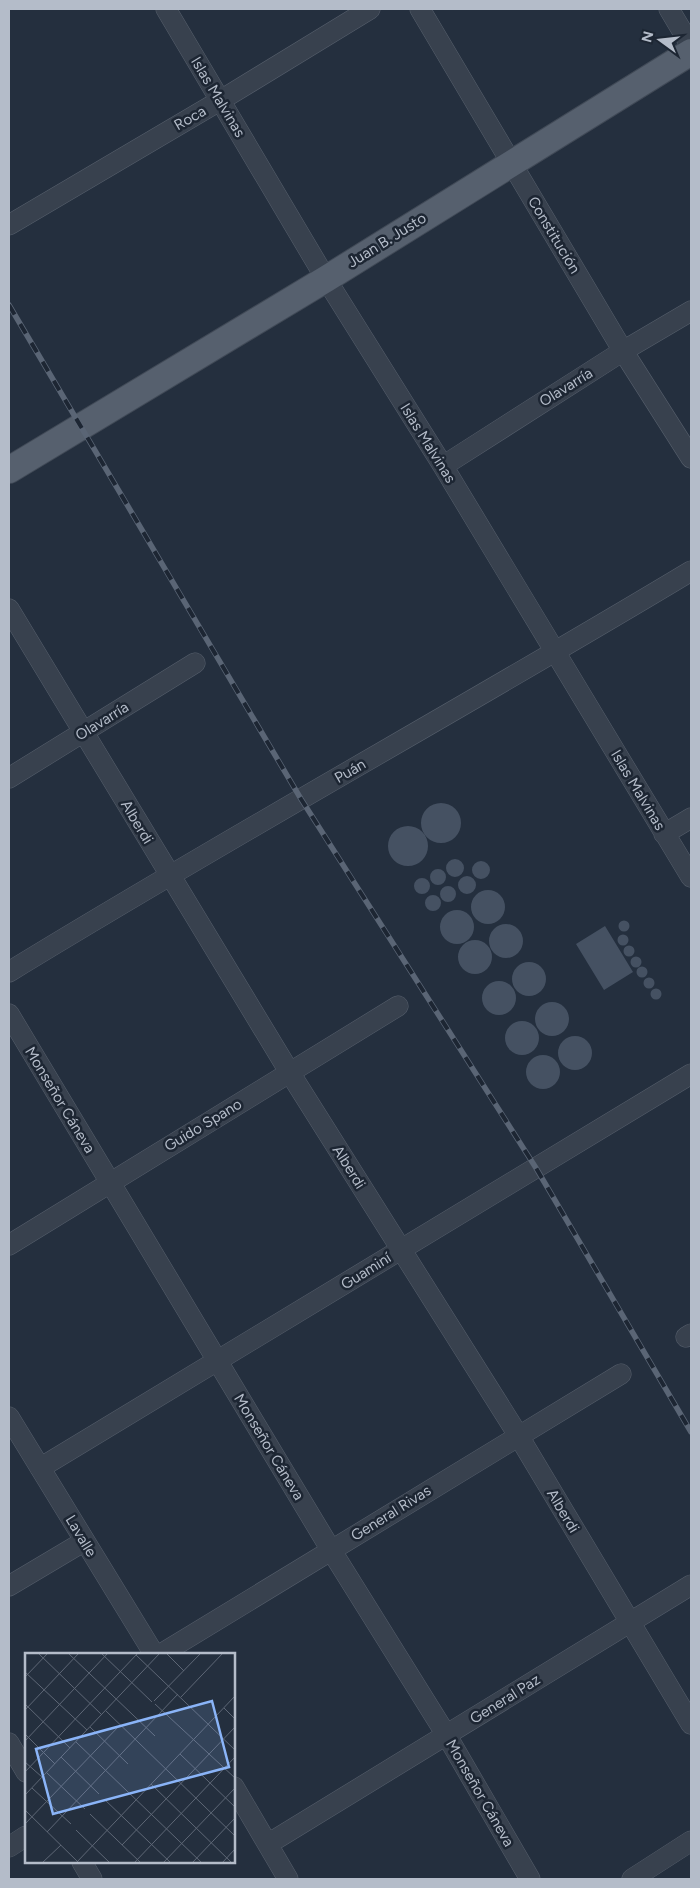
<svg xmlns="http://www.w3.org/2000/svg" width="700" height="1888" viewBox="0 0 700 1888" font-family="Figtree,sans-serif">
<rect width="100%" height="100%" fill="#242f3e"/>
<path fill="#455162" d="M421 823a20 20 0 1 1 40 0a20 20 0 1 1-40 0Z
M388 846a20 20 0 1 1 40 0a20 20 0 1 1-40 0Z
M446 868a9 9 0 1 1 18 0a9 9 0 1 1-18 0Z
M472 870a9 9 0 1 1 18 0a9 9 0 1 1-18 0Z
M430 877a8 8 0 1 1 16 0a8 8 0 1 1-16 0Z
M458 885a9 9 0 1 1 18 0a9 9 0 1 1-18 0Z
M414 886a8 8 0 1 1 16 0a8 8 0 1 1-16 0Z
M440 894a8 8 0 1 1 16 0a8 8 0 1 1-16 0Z
M471 907a17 17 0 1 1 34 0a17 17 0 1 1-34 0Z
M425 903a8 8 0 1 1 16 0a8 8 0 1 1-16 0Z
M440 927a17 17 0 1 1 34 0a17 17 0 1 1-34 0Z
M618.5 926a5.5 5.5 0 1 1 11 0a5.5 5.5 0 1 1-11 0Z
M489 941a17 17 0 1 1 34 0a17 17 0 1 1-34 0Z
M605,926L633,972L604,990L576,944Z
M617.5 940a5.5 5.5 0 1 1 11 0a5.5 5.5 0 1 1-11 0Z
M458 957a17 17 0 1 1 34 0a17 17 0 1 1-34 0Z
M623.5 951a5.5 5.5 0 1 1 11 0a5.5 5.5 0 1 1-11 0Z
M630.5 962a5.5 5.5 0 1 1 11 0a5.5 5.5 0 1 1-11 0Z
M512 979a17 17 0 1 1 34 0a17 17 0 1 1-34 0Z
M636.5 972a5.5 5.5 0 1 1 11 0a5.5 5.5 0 1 1-11 0Z
M643.5 983a5.5 5.5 0 1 1 11 0a5.5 5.5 0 1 1-11 0Z
M482 998a17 17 0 1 1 34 0a17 17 0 1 1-34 0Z
M650.5 994a5.5 5.5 0 1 1 11 0a5.5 5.5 0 1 1-11 0Z
M535 1019a17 17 0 1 1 34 0a17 17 0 1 1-34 0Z
M505 1038a17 17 0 1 1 34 0a17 17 0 1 1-34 0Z
M558 1053a17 17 0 1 1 34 0a17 17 0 1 1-34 0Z
M526 1072a17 17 0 1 1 34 0a17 17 0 1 1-34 0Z"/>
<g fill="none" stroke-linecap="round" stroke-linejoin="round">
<defs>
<path id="minor" d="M166,9L326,279L443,466L691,877
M420,9L623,351L691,458
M669,9L691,46
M9,225L221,100L370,9
M443,466L623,351L691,311
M9,609L290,1073L518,1435L691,1724
M9,778L195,663
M664,834L691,818
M9,972C234,834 465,707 691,571
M9,1014L331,1550L447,1736L530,1879
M9,1245L398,1006
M686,1337L691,1334
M9,1417L154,1654
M40,1468L691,1074
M9,1586L83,1542
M161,1654L621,1374
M9,1743L26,1772
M234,1787L288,1879
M268,1844L691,1585
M9,1847L26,1836
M82,1862L92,1879
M632,1879L691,1841"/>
<path id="major" d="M9,470L326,279L691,52"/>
</defs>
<use href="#minor" stroke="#565f6c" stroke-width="21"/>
<use href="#major" stroke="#414a57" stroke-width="28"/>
<use href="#minor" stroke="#38414e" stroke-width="20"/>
<use href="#major" stroke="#56606e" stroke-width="26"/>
<defs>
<path id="rail" d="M9,305L301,799L536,1168L691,1432"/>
</defs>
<use href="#rail" stroke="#5a6575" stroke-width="5.5"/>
<use href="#rail" stroke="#1d2633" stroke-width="4" stroke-dasharray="11" stroke-linecap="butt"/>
</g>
<g text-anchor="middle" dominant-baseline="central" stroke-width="5" stroke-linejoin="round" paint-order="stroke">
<g font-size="15" fill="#b4bcc9" stroke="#1d2633">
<text transform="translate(218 97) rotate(59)">Islas Malvinas</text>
<text transform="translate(190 118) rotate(-30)">Roca</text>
<text transform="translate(554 235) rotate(59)">Constitución</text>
<text transform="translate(387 240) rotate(-32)">Juan B. Justo</text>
<text transform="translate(566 387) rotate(-32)">Olavarría</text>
<text transform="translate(428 443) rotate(58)">Islas Malvinas</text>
<text transform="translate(102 721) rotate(-32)">Olavarría</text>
<text transform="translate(350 771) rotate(-30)">Puán</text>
<text transform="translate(638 790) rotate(59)">Islas Malvinas</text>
<text transform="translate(137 822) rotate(59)">Alberdi</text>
<text transform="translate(60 1100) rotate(59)">Monseñor Cáneva</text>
<text transform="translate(203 1125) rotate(-31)">Guido Spano</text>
<text transform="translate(349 1167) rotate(58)">Alberdi</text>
<text transform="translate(366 1271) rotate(-32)">Guaminí</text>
<text transform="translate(269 1447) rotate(59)">Monseñor Cáneva</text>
<text transform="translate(563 1511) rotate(59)">Alberdi</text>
<text transform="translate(391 1513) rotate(-32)">General Rivas</text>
<text transform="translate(81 1536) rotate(59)">Lavalle</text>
<text transform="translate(505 1699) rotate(-32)">General Paz</text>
<text transform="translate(480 1793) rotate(60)">Monseñor Cáneva</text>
</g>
</g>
<g transform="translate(25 1653)">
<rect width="210" height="210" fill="#242f3e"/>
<path fill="none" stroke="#5e6776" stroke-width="1" d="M13,0L77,62M43,0L130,83M76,0L127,49M141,0L159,18M111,2L210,97M0,19L62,77M0,24L23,0M156,44L198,0M129,48L176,0M0,51L45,95M130,51L210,125M199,55L210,66M0,57L54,0M81,58L210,183M65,74L103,111M0,81L30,111M0,88L83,0M51,89L177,210M155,101L210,154M36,104L74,141M0,109L17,124M0,119L113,0M22,120L60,156M126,131L207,210M7,135L46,171M0,142L135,0M79,146L146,210M0,157L54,210M65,161L116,210M0,171L95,72M51,177L85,210M22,179L153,41M97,192L210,74M17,210L36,192M51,210L210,43M109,210L210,104M138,210L210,135M167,210L210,165M197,210L210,196"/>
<path fill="#8ab4f8" fill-opacity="0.15" stroke="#8ab4f8" stroke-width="2.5" d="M187,48L204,114L28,161L11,96Z"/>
<rect width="210" height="210" fill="none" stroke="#b4bcc9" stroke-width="2.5"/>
</g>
<rect width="700" height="1888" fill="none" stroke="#b4bcc9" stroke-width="20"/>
<g transform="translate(660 40) rotate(285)" stroke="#1d2633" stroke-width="4" paint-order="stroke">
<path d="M0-4L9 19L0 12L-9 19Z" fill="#b4bcc9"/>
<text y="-8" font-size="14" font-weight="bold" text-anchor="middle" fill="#b4bcc9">N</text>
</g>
</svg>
